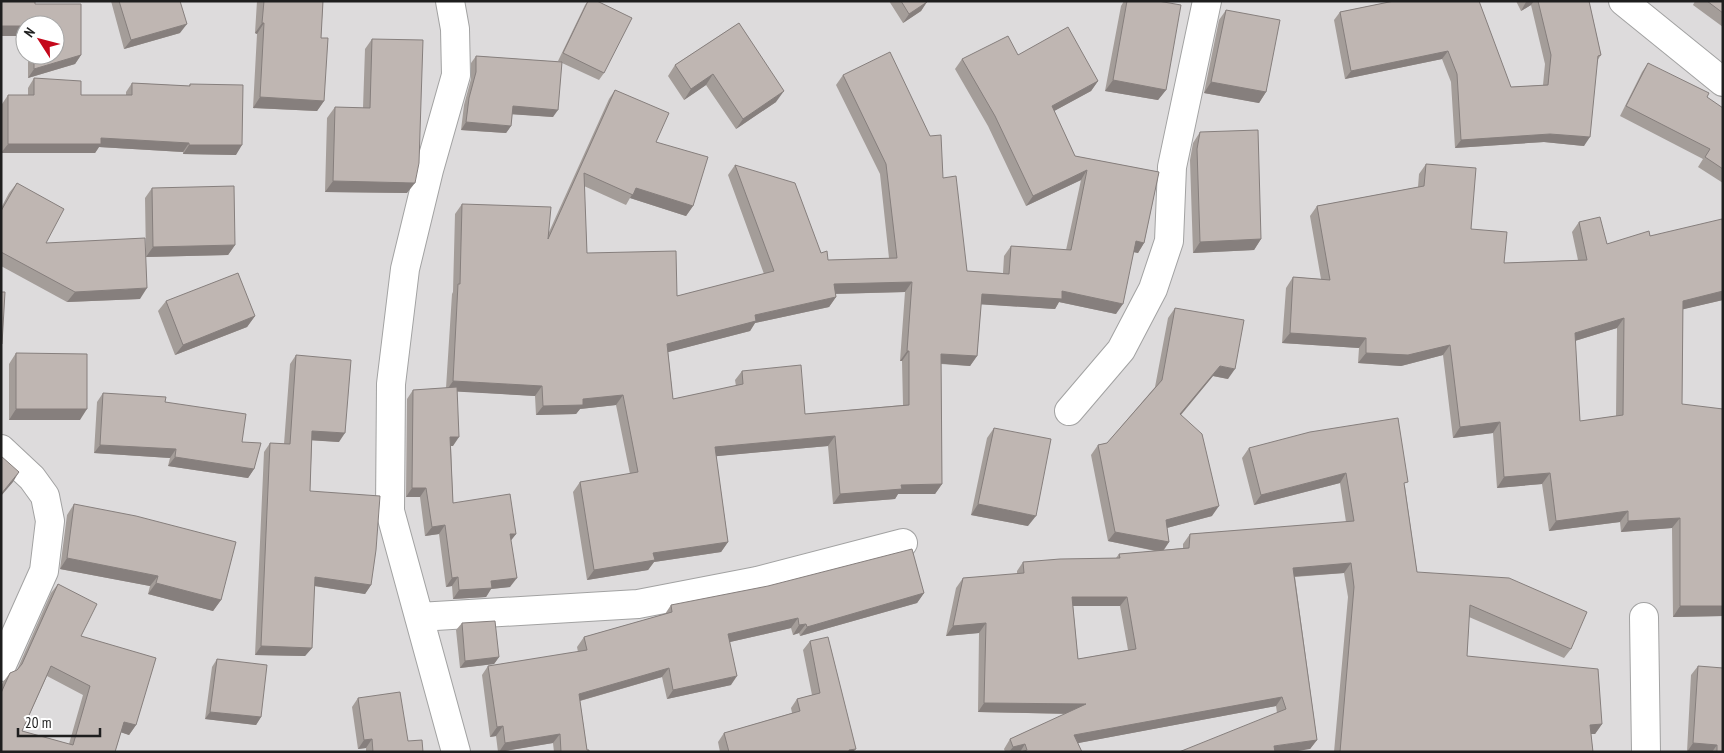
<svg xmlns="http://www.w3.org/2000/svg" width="1724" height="753" viewBox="0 0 1724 753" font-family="'PT Sans Narrow',sans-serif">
<rect width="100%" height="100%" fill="#efebe5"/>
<path fill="#dddbdc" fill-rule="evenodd" d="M1,1H1723V752H1ZM25,25H55V55H25Z"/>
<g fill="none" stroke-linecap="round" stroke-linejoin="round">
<defs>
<path id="minor" d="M450,1L455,29L456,75L429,170L405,269L391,384L390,511L456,752
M1623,1L1723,82
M1069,411L1121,350L1153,289L1169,241L1172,167L1207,1
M1,449L32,478L45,496L50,521L44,571L1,667
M419,617L638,604L757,581L903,543
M1644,617L1646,752"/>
</defs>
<use href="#minor" stroke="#a2a2a2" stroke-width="30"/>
<use href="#minor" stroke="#fff" stroke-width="28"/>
</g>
<path fill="#a49d99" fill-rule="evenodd" d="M1,1H35V4H81V55L75,64L28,78V55H55V25H25V36H1Z
M111,1H180V33L124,49Z
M257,1H323L321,38L324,101L317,111L253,108L257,34L255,33Z
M588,1H597L604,73L599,80L562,63L553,117L512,114L511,126L506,133L461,130L464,105L471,79V63L476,56L561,62L558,61L585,5Z
M889,1H927L921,11L903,23Z
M1124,1H1158L1166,90L1158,100L1105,91L1121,6Z
M1394,1L1511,87L1543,85L1545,64L1531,5L1521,11L1516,1H1589L1601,55L1597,61L1584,146L1544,142L1455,148L1451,82L1442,59L1345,79L1334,20L1340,12Z
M1695,1H1723V27L1693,5Z
M1226,10L1266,92L1259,103L1204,93L1219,20Z
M739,23L776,102L736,129L706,85L684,100L668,76L675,65Z
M372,39L407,193L325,192L327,118L335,107L363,108L365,49Z
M1018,55L1098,81L1091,91L1054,111L1075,156L1159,172L1144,243L1138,253L1133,252L1116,314L1059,302L1055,309L981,304L977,356L970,366L941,364L942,484L935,494H898L895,499L833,504L828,446L716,456L728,542L721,552L654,562L648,570L587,580L573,492L580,482L630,474L616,405L580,409L576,414L536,415L535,396L457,391L453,446H451L453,503L516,534L511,540L510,587L491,589L486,597L453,599L452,586L446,587L439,534L425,536L420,497H406L407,399L413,390L446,388L452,294L453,292L455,214L462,204L549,232L609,99L615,90L656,142L693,206L686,216L630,198L626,205L584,186L587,253L677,296L764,274L728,175L735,165L828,260L889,258L880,174L836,85L843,75L943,178L967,271L1003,273L1004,256L1011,246L1066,250L1081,180L1026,206L988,126L955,69L962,59ZM905,292L900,361H902L903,405L805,414L742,371L735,380L736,386L673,399L668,352L750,331L755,323L829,307L836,297V294Z
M1648,63L1723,108V183L1698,167L1703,159L1620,116L1642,72Z
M34,78L81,95H126V92L132,83L189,86L190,84L236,155L183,154V152L99,147L95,153H1L2,104L8,95H28V88Z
M1200,132L1261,239L1254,250L1193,253L1190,160L1193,143Z
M1426,164L1471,229L1504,263L1578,260L1572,232L1579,222L1607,244L1723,223V300L1683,309L1682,404L1723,616L1673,617L1672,528L1621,532L1620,522L1549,531L1542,484L1497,488L1493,433L1453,438L1443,355L1401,366L1358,363L1359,348L1282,343L1286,288L1293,277L1321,279L1310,216L1317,206L1418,187L1419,174ZM1617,328L1616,416L1580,421L1575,341Z
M17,183L46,243L140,299L67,302L1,266V208L9,193Z
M152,188L235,245L228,255L146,257L145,198Z
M166,301L255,316L247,327L175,355L158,311Z
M1175,308L1228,379L1213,376L1181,415L1212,516L1167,528L1169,542L1164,550L1183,548V544L1190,534L1346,522L1340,483L1254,505L1242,458L1249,448L1405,487L1417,572L1571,649L1564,658L1469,617L1467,656L1602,724L1595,734H1591L1593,752H1334L1348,597L1344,573L1295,577L1317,740L1310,749L1277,713L1276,706L1078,743L1082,752H1005L1004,749L1010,739L1066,714L978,712L979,633L946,636L956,588L963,578L1017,574V571L1023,562L1116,558L1119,554L1155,551L1108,541L1091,455L1098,445L1107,443L1155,387L1168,318ZM1073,606H1120L1128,650L1078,659Z
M16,353L80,420H9V364Z
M296,355L339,442L312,440L310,491L371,585L365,594L314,586L312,648L305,656L255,655L264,452L270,443L284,444L290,364Z
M103,393L165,402L242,442L254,469L248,478L168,466L170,458L94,453L97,402Z
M994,428L1028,526L971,515L987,438Z
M74,504L221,600L213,611L148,594L150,586L60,569L67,515Z
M58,584L81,636L136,725L129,735L121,732L115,752H1V687L3,682L10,673L17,670L51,593ZM47,676L83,695L69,744L22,731Z
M924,593L917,603L800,636L799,633L793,635L791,628L730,642L731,685L667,699L662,677L580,701L587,750L589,752H554L553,743L498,752L496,736L490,737L482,675L488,666L578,652L577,647L584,637L665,614L671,605Z
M462,623L499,657L494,664L460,668L456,630Z
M810,641L853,752H720L718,742L724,733L792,713L791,708L797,699L812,695L803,650Z
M217,659L261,717L256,725L205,719L212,667Z
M1698,666L1723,752H1687L1691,675Z
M358,698L408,741L423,752H366V748L358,749L352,707Z"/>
<path fill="#867f7d" d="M1529,1H1534L1531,5L1521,11L1526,2Z
M927,2L921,11L903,23L909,14Z
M262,23H264L257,34L255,33Z
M187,24L180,33L124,49L131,40Z
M1,26H25V36H1Z
M1448,51L1442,59L1345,79L1351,71Z
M81,55L75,64L28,78L34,69Z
M713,74L706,85L684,100L691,89Z
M1113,80L1166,90L1158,100L1105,91Z
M1098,81L1091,91L1045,116L1052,106Z
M1211,82L1266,92L1259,103L1204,93Z
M784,91L776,102L736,129L743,119Z
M260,97L324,101L317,111L253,108Z
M513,106L558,110L553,117L508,114Z
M466,122L511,126L506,133L461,130Z
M1550,134L1590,137L1584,146L1544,142L1455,148L1461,140Z
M101,138L189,143L183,152L99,147L95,153H1L8,144Z
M189,145H242L236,155L183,154Z
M1087,170L1081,180L1026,206L1033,196Z
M333,181L415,183L407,193L325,192Z
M636,188L693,206L686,216L630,198Z
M1261,239L1254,250L1193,253L1200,242Z
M1136,241L1144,243L1138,253L1129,251Z
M235,245L228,255L146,257L153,247Z
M912,282L905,292L827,294L834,284Z
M147,288L140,299L67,302L75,292Z
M1062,291L1123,304L1116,314L1059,302L1055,309L975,304L982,294Z
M1723,291V300L1676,311L1683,301Z
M836,297L829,307L755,323L750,331L661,354L667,344L755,315Z
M255,316L247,327L175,355L183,345Z
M1624,318L1617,328L1568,343L1575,333Z
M1290,333L1366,338L1359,348L1282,343Z
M1450,345L1443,355L1401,366L1358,363L1366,353Z
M907,351H909L902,361H900Z
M941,354L977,356L970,366L934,363Z
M1220,366L1235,369L1228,379L1213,376L1173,424L1180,414Z
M453,381L542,386L535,396L446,391Z
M623,395L616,405L580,409L576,414L536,415L543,406L583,399Z
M16,409H87L80,420H9Z
M1500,422L1493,433L1453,438L1460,427Z
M312,431L345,433L339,442L306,440Z
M835,436L828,446L708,457L715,447Z
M450,437H459L453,446H444Z
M100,445L176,449L170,458L94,453Z
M175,457L254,469L248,478L168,466Z
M19,472L13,482L1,496V494Z
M1346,473L1340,483L1254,505L1261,495Z
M1550,473L1542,484L1497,488L1504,477Z
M942,484L935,494H898L895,499L833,504L840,494L901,485Z
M412,488H426L420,497H406Z
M978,504L1036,516L1028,526L971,515Z
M1219,506L1212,516L1159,530L1166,520Z
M1628,511L1620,522L1549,531L1556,521Z
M1680,518L1672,528L1621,532L1628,521Z
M445,525L439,534L425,536L432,527Z
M1115,532L1169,542L1162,552L1108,541Z
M510,534H516L509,543Z
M728,542L721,552L654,562L648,570L587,580L594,570L653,553Z
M67,558L158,576L150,586L60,569Z
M1351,563L1344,573L1287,577L1293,568Z
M315,577L371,585L365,594L309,585Z
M458,577L452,586L446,587L452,578Z
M517,578L510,587L491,589L486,597L453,599L459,590L491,581Z
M156,583L221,600L213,611L148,594Z
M924,593L917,603L800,636L807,627Z
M1072,597H1127L1120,606H1066Z
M1680,606H1723V616L1673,617Z
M798,618L791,628L721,644L728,634Z
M986,623L979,633L946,636L953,626Z
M806,624L799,633L793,635L799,625Z
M261,646L312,648L305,656L255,655Z
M499,657L494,664L460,668L465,661Z
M669,668L662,677L572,703L579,694Z
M737,676L731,685L667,699L673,690Z
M1282,697L1276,706L1068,745L1074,735Z
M984,703L1086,704L1079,714L978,712Z
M210,712L261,717L256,725L205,719Z
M124,722L136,725L129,735L117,731Z
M1602,724L1595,734H1583L1590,725Z
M503,726L496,736L490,737L497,727Z
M560,734L553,743L499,752L505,743Z
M372,739L366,748L358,749L364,740Z
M1317,740L1310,749L1292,752H1270L1274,746Z
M1693,743L1717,745L1712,752H1687Z
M1025,744L1020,752H1009L1013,747Z
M856,749L853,752H848L849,750Z"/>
<path fill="#bfb6b2" stroke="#867f7d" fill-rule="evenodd" d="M1,1H35V4H81V55L34,69V55H55V25H25V26H1Z
M119,1H180L187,24L131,40Z
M264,1H323L321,38H328L324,101L260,97L264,23H262Z
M588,1H597L632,18L604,73L563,53Z
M901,1H927V2L909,14Z
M1127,1H1158L1181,5L1166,90L1113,80Z
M1394,1H1479L1511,87L1548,85L1551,55L1538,1H1589L1601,55L1598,56L1590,137L1550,134L1461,140L1457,74L1448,51L1351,71L1340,12Z
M1707,1H1723V13Z
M1226,10L1280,20L1266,92L1211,82Z
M739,23L784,91L743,119L713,74L691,89L675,65Z
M1068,27L1098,81L1052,106L1075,156L1159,172L1144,243L1136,241L1123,304L1062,291V299L982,294L977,356L941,354L942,484L901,485L902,489L840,494L835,436L715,447L728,542L653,553L655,560L594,570L580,482L638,472L623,395L583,399V405L543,406L542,386L453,381L458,284H460L462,204L551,207L548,239L615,90L669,113L656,142L708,157L693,206L636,188L633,195L584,173L587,253L676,251L677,296L774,271L735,165L795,183L821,253L827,251L828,260L897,258L886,164L843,75L890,52L930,136L941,135L943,178L956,176L967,271L1009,274L1011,246L1071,250L1087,170L1033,196L995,116L962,59L1008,36L1018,55ZM912,282L907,351H909V405L805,414L801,365L742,371L743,384L673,399L667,344L756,321L755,315L836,297L834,284Z
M372,39L423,40L419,163L415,183L333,181L335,107L370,108Z
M476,56L562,62L558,110L513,106L511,126L466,122L469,98L476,72Z
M1648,63L1709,93L1707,97L1723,108V169L1705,157L1710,149L1626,106Z
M34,78L81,81V95H132V83L190,86V84L243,85L242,145H189V143L101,138V144H8V95H34Z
M1258,130L1261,239L1200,242L1197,149L1200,132Z
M1426,164L1476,168L1471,229L1507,232L1504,263L1587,260L1579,222L1600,217L1607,244L1649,231L1650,236L1722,219L1723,223V291L1683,301L1682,404L1723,409V606H1680V518L1628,521V511L1556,521L1550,473L1504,477L1500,422L1460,427L1450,345L1408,355L1366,353V338L1290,333L1293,277L1330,280L1317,206L1424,186ZM1624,318L1623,415L1580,421L1575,333Z
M17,183L64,209L46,243L145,238L147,288L75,292L1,252V211Z
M234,186L235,245L153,247L152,188Z
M238,273L255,316L183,345L166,301Z
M1,292H5L2,344H1Z
M1175,308L1244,320L1235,369L1220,366L1180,414L1202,434L1219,506L1166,520L1169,542L1115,532L1098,445L1107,443L1162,380Z
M16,353L87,354V409H16Z
M296,355L351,360L345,433L312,431L310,491L380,496L376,550L371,585L315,577L312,648L261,646L270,443L290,444Z
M457,387L459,437H450L453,503L510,494L516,534H510L517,578L491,581L492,588L459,590L458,577L452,578L445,525L432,527L426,488H412L413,390Z
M103,393L166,397L165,402L246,414L242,442L261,443L254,469L175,457L176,449L100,445Z
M1398,418L1408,482L1404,483L1417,572L1509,578L1587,612L1571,649L1470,605L1467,656L1598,669L1602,724L1590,725L1593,752H1340L1354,587L1351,563L1293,568L1317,740L1274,746L1275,752H1179L1286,709L1282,697L1074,735L1082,752H1021L1027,750L1025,744L1013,747L1010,739L1086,704L984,703L986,623L953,626L963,578L1024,573L1023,562L1060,559L1120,558L1119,554L1189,548L1190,534L1354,521L1346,473L1261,495L1249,448L1310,432ZM1072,597H1127L1136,649L1078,659Z
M994,428L1051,439L1036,516L978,504Z
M1,456L19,472L1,494Z
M74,504L136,516L236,542L221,600L156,583L158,576L67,558Z
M912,549L924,593L807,627L806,624L799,625L798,618L728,634L737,676L673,690L669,668L579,694L587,750H589V752H561L560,734L505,743L503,726L497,727L488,666L587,650L584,637L672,612L671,605L768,586Z
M58,584L97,604L81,636L156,658L136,725L124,722L115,752H1V693L10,673L17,670L22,664ZM51,666L90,686L73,745L22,731Z
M495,621L499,657L465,661L462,623Z
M828,637L856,749L849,750V752H729L724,733L800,711L797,699L820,693L810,641Z
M217,659L267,665L261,717L210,712Z
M1698,666L1723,668V752H1717V745L1693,743Z
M400,692L408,741L422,740L423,752H373L372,739L364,740L358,698Z"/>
<rect width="1724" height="753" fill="none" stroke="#1e1e1e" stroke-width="5"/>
<g transform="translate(40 40) rotate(306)"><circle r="24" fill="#ffffff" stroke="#a5a5a5"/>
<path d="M0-4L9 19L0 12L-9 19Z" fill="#c5081b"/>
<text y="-8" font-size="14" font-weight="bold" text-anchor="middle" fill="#1e1e1e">N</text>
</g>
<path d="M18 728v8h82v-8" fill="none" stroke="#1e1e1e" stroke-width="2.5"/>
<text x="25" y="728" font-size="15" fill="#1e1e1e" stroke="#ffffff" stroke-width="4" paint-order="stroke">20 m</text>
</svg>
